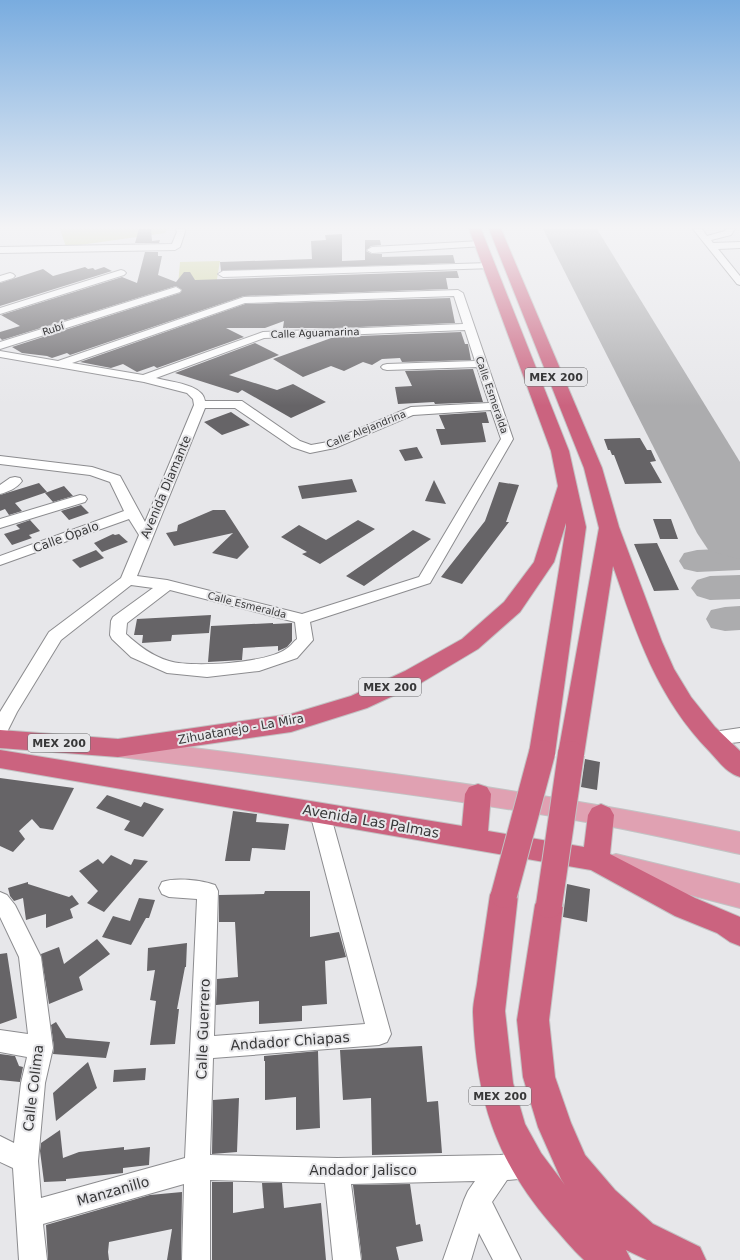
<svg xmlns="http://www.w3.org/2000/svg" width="740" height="1260" viewBox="0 0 740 1260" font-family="'DejaVu Sans',sans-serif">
<rect width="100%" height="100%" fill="#e7e7ea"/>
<path fill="#cdd295" d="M60,229H167L165,233L66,247Z
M220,261L216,285L178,286L180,262Z"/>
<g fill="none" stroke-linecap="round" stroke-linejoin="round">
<path fill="#acacae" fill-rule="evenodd" d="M740,548V570L697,572L684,569L679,561L684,553L697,550Z
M740,575V599L710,600L697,596L691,588L697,580L710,576Z
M740,606V630L725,631L711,628L706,619L711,610L725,607Z"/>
<path fill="#acacae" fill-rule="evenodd" d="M543,229H597L740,462V559L709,551L697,533Z"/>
</g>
<path fill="#666467" d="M139,229H151L152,241L160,240L159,243H135Z
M342,234V261L365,260V240H380L381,245L371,246L366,251L372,254H382V257L453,255L455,263L221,271L220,262L312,259L311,241L326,240L325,235Z
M145,252H158V256H162L158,275L176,282L184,272H190L195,280L457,271L459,278H446L448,289L244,296L70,355L67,353L52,358L47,356L22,353L12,347L180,293L182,290L176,286L2,340L0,338V332L20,326L1,315L122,277L137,283Z
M85,267L88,269L93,268L95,270L104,267L112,271L0,306V283L43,269L53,276Z
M450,298L455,323L335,328H283L284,321L265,328H226L244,337L157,368L154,366L137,372L123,364L111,368L80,362L245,304Z
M461,332L465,344H468L471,360L402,362L400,358L382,359L372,365L363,362L344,371L331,366L303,377L273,359L334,337Z
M255,343L279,355L229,375L277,390L293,384L326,402L291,418L242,390L238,393L175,373Z
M473,369L483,402L435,404L434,402L398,404L395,387L412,386L405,371Z
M231,412L250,425L222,435L204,422Z
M486,412L489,423H482L486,442L441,445L436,429H445L439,415Z
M640,438L647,450H651L656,461L650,462L662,483L625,484L614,455H612L610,450H608L604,439Z
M417,447L423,458L405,461L399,450Z
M352,479L357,492L302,499L298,486Z
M434,480L446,504L425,501Z
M499,482L519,485L506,522H509L462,584L441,577L485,521Z
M39,483L47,492L15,503L22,511L9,515L5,509L0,511V495Z
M64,486L73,496L53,502L45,493Z
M81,505L89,513L69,520L61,511Z
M213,510H225L249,547L237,559L212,553L233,533L174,546L166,533L177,531L178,525Z
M653,519H671L678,539H660Z
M30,520L40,531L29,535L32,538L12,545L4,534L20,529L16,525Z
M358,520L375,529L320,564L302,554L307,552L281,537L299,525L326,540Z
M413,530L431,539L364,586L346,576Z
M113,534L115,535L119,534L128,542L102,552L94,543Z
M657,543L679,590L654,591L634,544Z
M96,550L104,558L80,568L72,560Z
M211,615L209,633L172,635L171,641L142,643L143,635H134L137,619Z
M273,623V624L292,623V641L287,647L278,651V646L243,648L242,660L208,662L211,626Z
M585,759L600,762L597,790L581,787Z
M0,778L74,788L53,830L40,828L32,819L19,831L25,839L13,852L0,846Z
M107,795L141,807L144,802L164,809L143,837L124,830L130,821L96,808Z
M233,811L257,814L256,822L289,824L285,850L252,848L250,861H225Z
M111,855L131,865L134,859L148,861L104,912L87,903L98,891L79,871L98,859L103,864Z
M28,882V884L69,897L72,895L79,904L70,909L73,918L46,928V914L26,920L23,898L14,901L10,896L8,888Z
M567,884L590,889L587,922L563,917Z
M265,891H310V937L339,932L346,957L325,961L327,1004L302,1006V1021L259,1024V1001L216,1005L217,979L238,977L235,922H219V895L264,894Z
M139,898L155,900L149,918H146L131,945L102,937L113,916L130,921Z
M97,939L110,954L79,977L83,990L49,1004L41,954L59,947L64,964Z
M187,943L186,967H185L177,1009H179L175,1044L150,1045L156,1001L150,1000L155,970L147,971L148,948Z
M7,953L17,1018L0,1024V954Z
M56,1022L66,1038L110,1042L106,1058L53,1054L54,1048L51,1025Z
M422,1046L427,1102L438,1101L442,1153L372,1155L371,1098L343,1100L340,1050Z
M318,1051L320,1128L296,1130V1097L265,1100V1061H264V1056Z
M0,1054L15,1056L19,1066L23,1067L20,1082L0,1080Z
M88,1062L97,1088L56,1121L53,1093Z
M146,1068L145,1080L113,1082L114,1070Z
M239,1098L237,1152L212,1154L213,1100Z
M60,1130L63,1158L79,1152L124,1147V1150L150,1147L149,1165L123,1168V1173L66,1179V1181L44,1182L40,1151L41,1143Z
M212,1182H233V1213L264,1208L262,1183H282L284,1208L321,1203L326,1260H212Z
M410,1184L416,1225L420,1224L423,1241L396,1247L399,1260H362L353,1185Z
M182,1192L181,1260H167L172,1229L109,1242L108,1252L109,1260H48L46,1225L150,1195Z"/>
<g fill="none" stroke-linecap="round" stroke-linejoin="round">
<defs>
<path id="street" d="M176,229H185V232L180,247L175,250L0,253V247L172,244L177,232Z
M693,229H702L707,236L725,231L726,229H735L731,235L711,240L713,243L740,242V248L718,249L740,276V285L737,284Z
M481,241L484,242L486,244L484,246L372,253L367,250L372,247Z
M490,263L493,264L495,266L493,268L223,277L218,274L223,271Z
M121,270L124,271L126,273L124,275L0,314V308Z
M10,273L13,274L15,276L13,278L0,282V276Z
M176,287L181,290L180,292L0,349V342Z
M458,290L463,293L513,439L430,583L310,622L313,640L297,658L259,671L207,677L167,673L131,657L112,639L110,635L111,621L113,617L153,588L131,585L61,640L17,712L6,734L0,735V712L49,632L121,578L139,535L129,519L0,565V556L124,511L110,482L90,475L0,464V456L92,467L120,476L145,522L194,405L193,399L187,393L144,382L0,357V351L58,361L244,297ZM454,296L463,324L263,332L143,375L72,363L245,303ZM465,330L475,361L387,364L383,365L381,367L383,369L387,370L477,367L489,403L411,407L328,442L311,445L300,441L242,401H205C203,384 170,382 156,378L264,338ZM205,408H235L292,447L310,453L335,448L413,415L491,410L501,439L419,577L302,614L167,580L137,576ZM170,590L295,622L297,639C293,642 290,647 286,649C267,663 192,668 169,661C152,656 139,646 126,634L127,623Z
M15,477L20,478L22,481C17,488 8,492 0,494V485L10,478Z
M80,495L85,496L87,499L85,502L0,528V519Z
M740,728V742L712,745L706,743L703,738L706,733Z
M320,805L327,808L330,813L391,1034L387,1042L379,1045L213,1058L210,1155L337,1158L500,1155L529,1152L538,1156L542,1165L538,1174L529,1178L507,1180L492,1202L521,1260H493L479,1233L471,1260H443L464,1200L468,1191L475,1181L351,1184L361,1260H333L325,1183L210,1180V1260H182L184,1184L43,1224L47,1260H19L13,1168L0,1162V1136L14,1143L21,1083L27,1057L0,1052V1030L28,1034L19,957L0,917V892L7,895L15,905L41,957L53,1048L45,1083L38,1161L41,1198L185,1158L197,899L169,897L162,894L159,888L162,882C175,877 202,880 215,885L218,891L214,1036L365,1024L310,813L313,808Z"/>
<path id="primary" d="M121,739C329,765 535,789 740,832V854C689,843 637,831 586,822C432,795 276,777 121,757L112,755L109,748L112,741Z
M616,854L740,884V908L606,873L602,865L606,857Z"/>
<path id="highway" d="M469,229H481L569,451L586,527L555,753L551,760L542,762L533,760L529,753L566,527V523L554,562L520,612L478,649L421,683L367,708L291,732L118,757L0,748V730L118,739L291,714L351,696L405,671L462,639L504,602L534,562L558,486L551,451Z
M489,229H501L602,468L619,527L662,642L674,669L691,697L715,727L740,751V777C727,773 719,762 710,752C657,698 637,635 613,566L584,754L580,761L571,763L562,761L558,754L599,528L584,468Z
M0,750L462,826L465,794L469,787L478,784L487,787L491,794L488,831L584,847L588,815L592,808L601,804L610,808L614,815L610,854L695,898L740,917V946L730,942L717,933L675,916L591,870L0,768Z
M504,883L514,886L518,895L505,1011L513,1083L525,1124L541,1153L565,1185L561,1179L538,1127L523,1077L517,1020L535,905L539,896L549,893L559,896L563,905L549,1020L555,1077L571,1123L585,1155L615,1190L653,1224L700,1247L706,1260H647L626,1250L631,1260H584C572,1249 562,1236 551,1224C495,1159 476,1098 473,1012C473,1001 477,988 478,976C482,949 486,922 490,895L494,886Z"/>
</defs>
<use href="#street" stroke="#8c8c8f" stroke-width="2"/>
<use href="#primary" stroke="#c3c3c4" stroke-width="2"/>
<use href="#highway" stroke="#c3c3c4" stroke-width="2"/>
<use href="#street" fill="#fff" fill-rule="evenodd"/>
<use href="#primary" fill="#e0a1b2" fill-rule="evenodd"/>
<use href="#highway" fill="#cb637f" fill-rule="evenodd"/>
<defs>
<path id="highway-bridge" d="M504,895L542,753
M549,905L571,754"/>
</defs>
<use href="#highway-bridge" stroke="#c3c3c4" stroke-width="28" stroke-linecap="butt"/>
<use href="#highway-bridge" stroke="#cb637f" stroke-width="26"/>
</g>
<linearGradient id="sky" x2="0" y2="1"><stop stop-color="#79acdf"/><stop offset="0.56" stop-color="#f4f4f6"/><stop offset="1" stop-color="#f4f4f6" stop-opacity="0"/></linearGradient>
<rect width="740" height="406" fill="url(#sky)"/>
<g text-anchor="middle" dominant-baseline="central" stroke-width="4" stroke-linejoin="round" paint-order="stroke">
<g font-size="10" fill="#383839" stroke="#e7e7ea">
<text transform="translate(53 329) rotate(-18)">Rubí</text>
<text transform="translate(315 333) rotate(-2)">Calle Aguamarina</text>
<text transform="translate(492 395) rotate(71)">Calle Esmeralda</text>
<text transform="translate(366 429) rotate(-22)">Calle Alejandrina</text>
<text transform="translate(247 605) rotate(14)">Calle Esmeralda</text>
</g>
<g fill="#e7e7ea" stroke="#6c6c6e" stroke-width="1">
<rect x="525" y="368" width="62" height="18" rx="3"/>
<rect x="359" y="678" width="62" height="18" rx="3"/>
<rect x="28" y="734" width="62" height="18" rx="3"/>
<rect x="469" y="1087" width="62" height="18" rx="3"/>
</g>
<g font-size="11" font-weight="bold" fill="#383839">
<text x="556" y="377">MEX 200</text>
<text x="390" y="687">MEX 200</text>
<text x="59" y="743">MEX 200</text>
<text x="500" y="1096">MEX 200</text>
</g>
<g font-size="12" fill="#383839" stroke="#e7e7ea">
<text transform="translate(166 487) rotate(-67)">Avenida Diamante</text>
<text transform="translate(66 537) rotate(-20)">Calle Ópalo</text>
<text transform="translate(241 729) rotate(-10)">Zihuatanejo - La Mira</text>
</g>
<g font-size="14" fill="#383839" stroke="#e7e7ea">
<text transform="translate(371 821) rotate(10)">Avenida Las Palmas</text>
<text transform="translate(203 1029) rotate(-88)">Calle Guerrero</text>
<text transform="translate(290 1041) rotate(-4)">Andador Chiapas</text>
<text transform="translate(33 1088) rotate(-83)">Calle Colima</text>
<text x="363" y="1170">Andador Jalisco</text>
<text transform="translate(113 1191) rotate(-16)">Manzanillo</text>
</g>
</g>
</svg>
